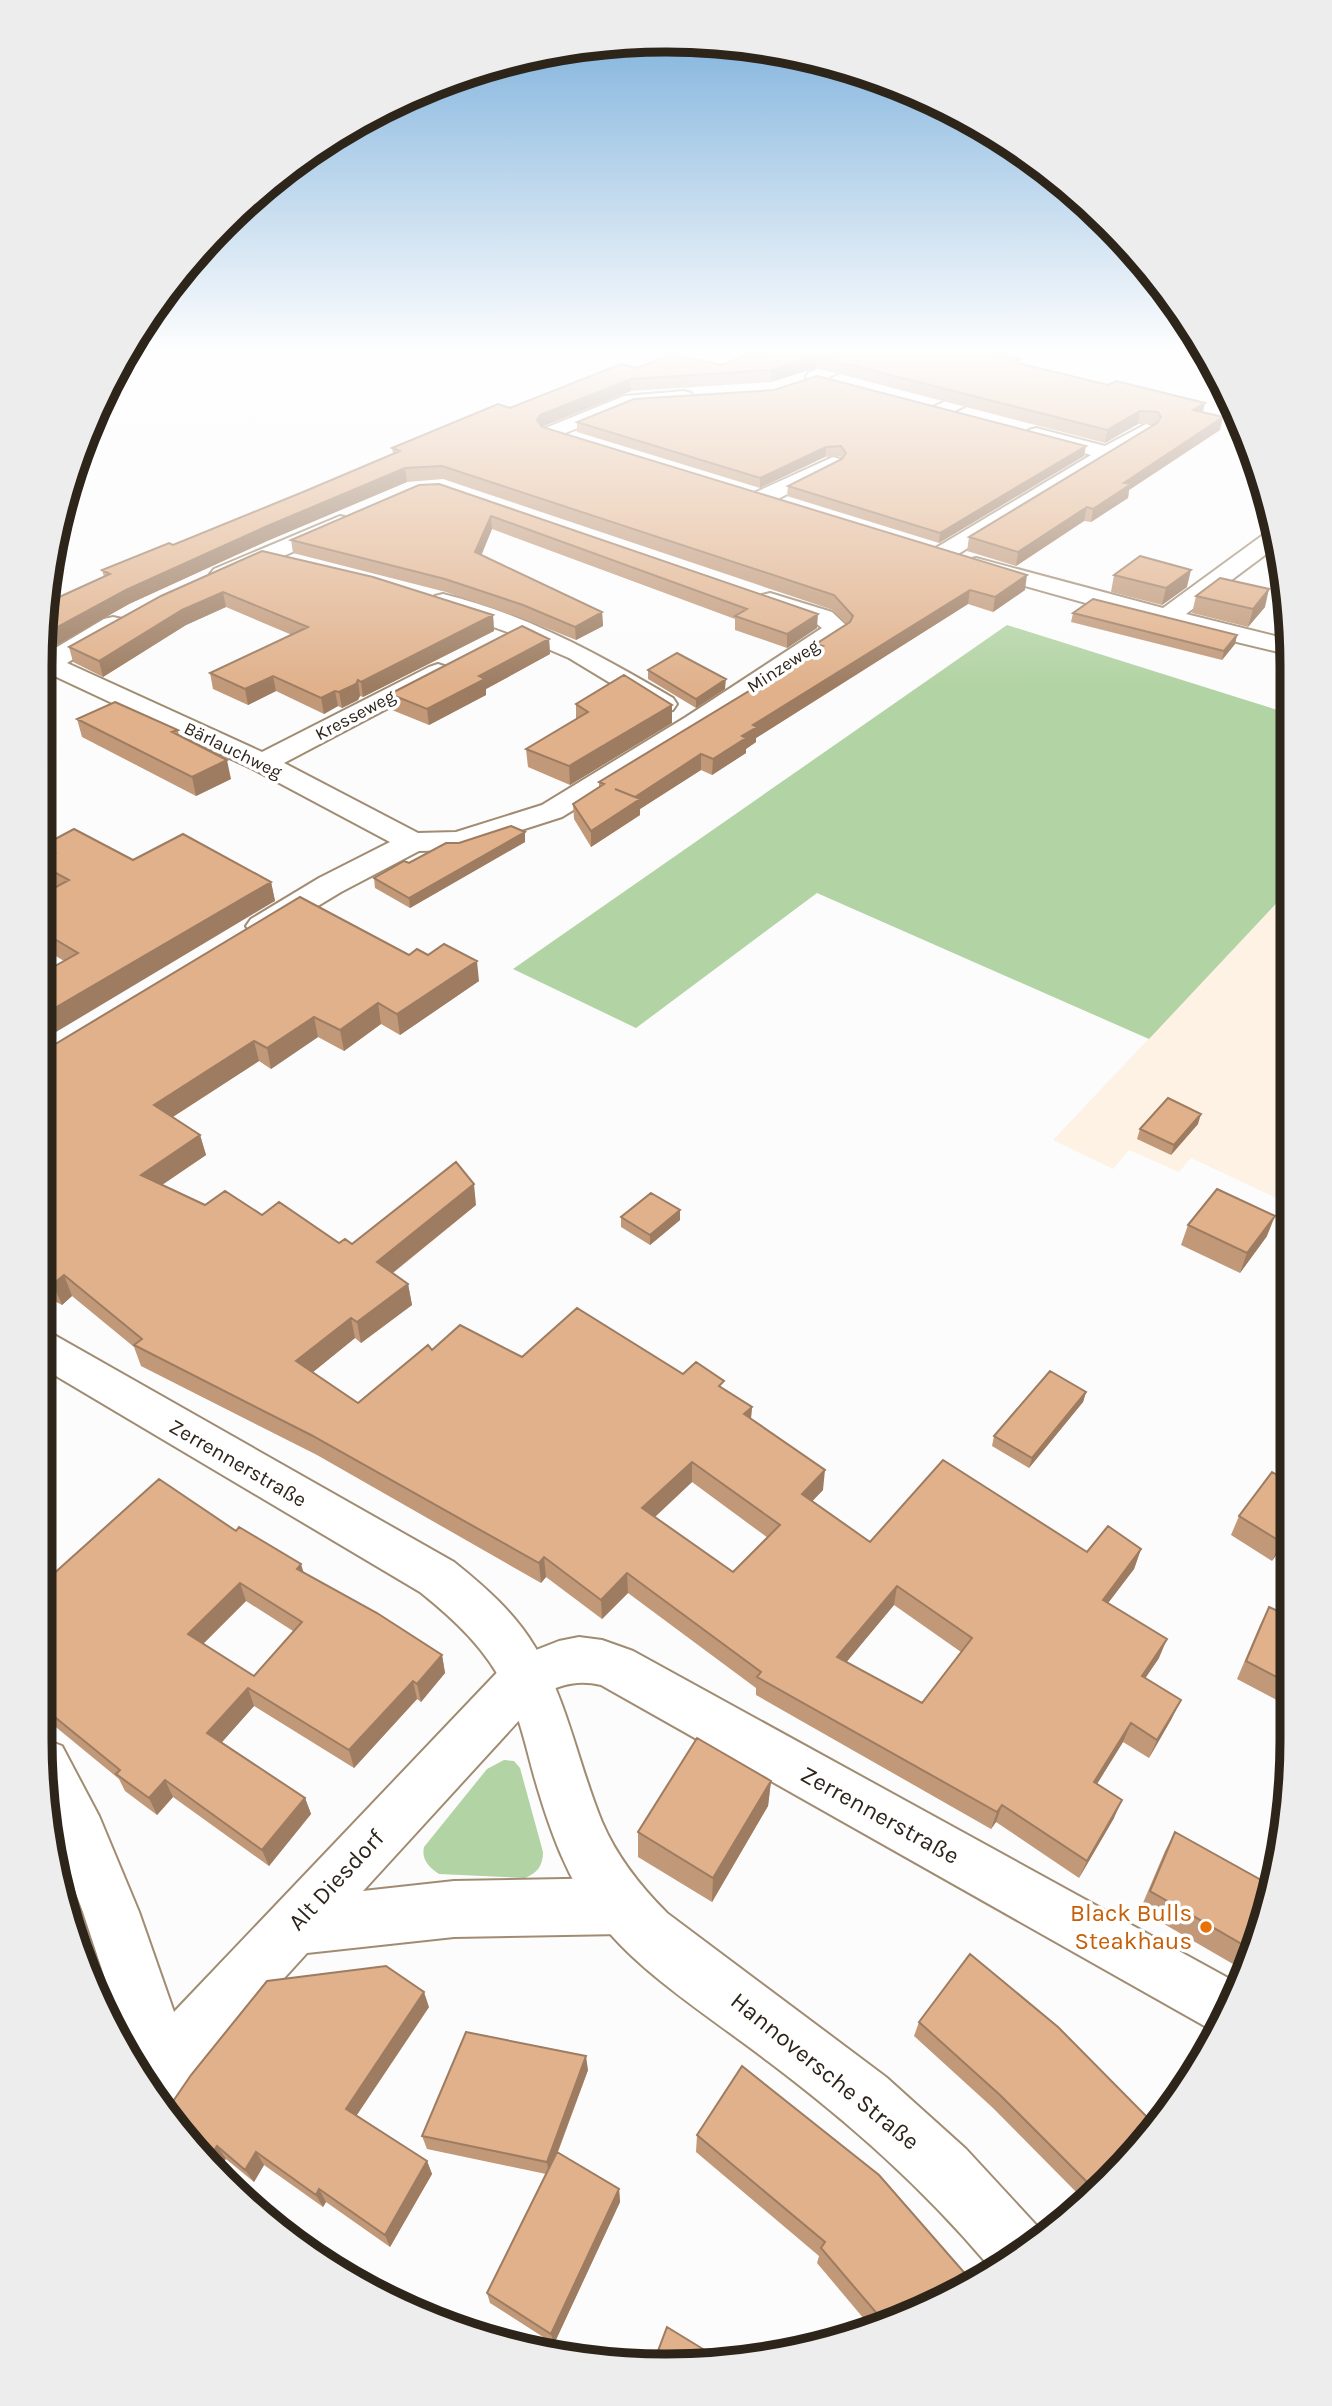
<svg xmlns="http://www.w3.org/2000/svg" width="1332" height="2406" viewBox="0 0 1332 2406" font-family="Karla,sans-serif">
<rect width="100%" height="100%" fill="#fcfcfc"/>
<path fill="#fdf2e4" d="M1287,892L1289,1204L1191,1158L1179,1172L1129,1150L1113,1169L1053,1140Z"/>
<path fill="#b2d3a3" d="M1007,625L1287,713V892L1149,1039L817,893L636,1028L513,969Z
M504,1760L514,1761L520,1768L543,1852C543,1866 537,1873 525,1878L439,1874C430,1868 421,1860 424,1847L487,1769Z"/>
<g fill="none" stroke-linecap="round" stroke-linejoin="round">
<defs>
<path id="minor" d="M854,352L860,353L863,357L860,361L822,381H808L806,377L808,373Z
M983,383L992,389L990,393L949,414H935L932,410L935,406Z
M684,391L691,393L694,397L691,401L634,406L550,439L543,437L540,433L543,429L624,396Z
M1146,424L1153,426L1156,430L1153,434L950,559H934L931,554L934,549L1091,455L1029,438L1026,434L1029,430L1036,428L1105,446Z
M833,457L840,459L843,463L840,467L770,503H754L751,498L754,493Z
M340,516L348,518L351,523L348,528L230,579H214L210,574L214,569Z
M1274,531L1277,546L1186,614L1287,639V654L1157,623L968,570L964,565L968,560L976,558L1163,608L1267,532Z
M770,593L832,612L850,629L847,634L706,729L562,817L459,850L419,851L341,892L273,933L262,936L251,933L246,926L251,919L319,878L390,842L253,769L48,673L42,675V656L104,619L113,617L122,619L125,624L122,629L67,663L262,752L429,667L438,664L447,667L451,672L447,677L284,763L418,833L456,832L542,805L686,717L822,628L814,622L762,605L758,600L762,595Z
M443,594C526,614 600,655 673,698L677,704L673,710L664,712L655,710L569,658L513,634L435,606L431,601L435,596Z
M579,1637L602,1640L633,1651L1239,1984L1217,2033L601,1685C579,1680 563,1684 544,1693L363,1891L454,1881L622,1878L642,1886L650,1906L642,1926L622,1934L454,1937L307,1953L218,2051L172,2107L164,2111L123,2033L83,1912L58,1846L40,1741L44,1739L62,1746L99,1816L139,1912L174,2012L508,1661L559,1641Z"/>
<path id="secondary" d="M41,1331L56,1336L454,1562C485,1587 515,1613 535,1647C568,1702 578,1764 602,1822C617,1857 640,1886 667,1913L886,2077L966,2149L1038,2227L1041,2234L989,2266C921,2186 852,2125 769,2062C716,2021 642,1975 602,1924C567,1881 549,1828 534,1776C526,1747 520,1717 506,1690C487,1650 455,1620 420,1592L41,1367Z"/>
</defs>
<use href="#minor" stroke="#a18c72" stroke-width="4"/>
<use href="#secondary" stroke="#a18c72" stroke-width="4"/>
<use href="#minor" fill="#fff" fill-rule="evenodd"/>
<use href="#secondary" fill="#fff" fill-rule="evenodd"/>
</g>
<path fill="#c19878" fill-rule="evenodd" d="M755,351L1021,359L1020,364L1108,385L1205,403L1203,412L1220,430L1129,490L1128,498L1091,522L1084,521L1016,566L967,551L969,537L1155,424H1138L1105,443L816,368L771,382L631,391L542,427L1025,590L993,612L968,604L756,738V742L746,749V753L712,775L701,770L640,809V815L591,847L574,819L573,804L599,788V782L816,650V644L846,624L833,610L443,479L407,482L267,541L129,604L48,650L42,647V625L104,577L102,570L173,545L303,492L393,454L392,448L510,408L637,368L723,365Z
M577,422L1084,456L939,543L787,496L788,486L842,459L840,456L825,457L760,488L577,432Z
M419,485L817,628L787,648L735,630V619L492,529L481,555L602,612L603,626L576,640L524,619L446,592L293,553L291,540Z
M262,551L493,615L494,631L363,697L360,696L358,700L342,708L338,706L324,714L276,691L248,705L213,689L210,673L292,635L226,607L186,625L103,677L73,662L69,647Z
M1114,575L1187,587L1162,605L1111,592Z
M1196,596L1265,607L1248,627L1192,613Z
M1073,613L1237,635L1235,644L1222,660L1071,622Z
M549,639L550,654L486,689V695L429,725L392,710L390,694Z
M648,670L725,689L696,708L648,679Z
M576,704L672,705V723L570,785L528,767L526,749L576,719Z
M77,719L178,730L179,736L231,779L196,796L82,737Z
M525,832V842L410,908L375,888L374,878L459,843Z
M42,846L271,882L275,901L64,961L41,947V895L54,888L43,882L41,878V860L46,857Z
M409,955L479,981L400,1035L381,1024L344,1051L318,1037L271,1069L259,1061L173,1117L200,1135L206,1155L162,1185L205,1205L262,1215L339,1243L352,1244L476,1205L393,1273L408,1284L412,1305L361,1343L355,1338L313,1372L358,1403L432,1350L522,1357L683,1374L724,1389L752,1407L751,1419L823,1490L812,1501L870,1542L1087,1552L1141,1549L1134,1569L1108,1603L1159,1658L1145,1678L1172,1718L1149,1758L1123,1742L1097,1784L1114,1818L1079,1878L996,1822L991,1829L756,1695V1688L628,1593L602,1619L546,1577L541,1583L317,1455L141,1366L134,1347L72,1296L62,1305L41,1294V1050ZM692,1482L768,1538L733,1572L655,1517ZM894,1605L961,1652L922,1703L846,1662Z
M1288,1006V1020L1284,1018Z
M1198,1124L1171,1155L1137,1139L1140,1129Z
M621,1217L680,1220L650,1245L621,1227Z
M1188,1225L1267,1236L1240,1273L1181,1245Z
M1086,1392L1083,1402L1029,1468L992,1446L994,1436Z
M1289,1475L1290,1550L1283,1545L1272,1561L1231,1535L1239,1516L1286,1480Z
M236,1531L304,1573L442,1655L445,1673L421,1702L417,1699L354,1768L254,1706L222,1742L305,1798L311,1814L269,1866L173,1797L157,1815L125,1791L119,1779L40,1714V1586ZM246,1601L293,1631L254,1676L203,1644Z
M1269,1607L1290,1617V1707L1237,1679L1260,1625Z
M771,1781L768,1806L712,1902L638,1857V1832Z
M1175,1832L1259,1941L1245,1971L1140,1910L1165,1851Z
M429,2007L357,2115L427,2161L432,2174L390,2247L326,2202L323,2207L264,2165L254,2182L226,2159L169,2121Z
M919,2022L1152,2122L1086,2202L993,2108L914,2036Z
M742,2066L905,2318L870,2326L817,2263L819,2256L696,2152L697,2135Z
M588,2070L558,2152L619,2189L620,2202L554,2344L490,2303L487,2293L546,2174L427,2149L422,2136Z"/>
<path fill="#9d7c61" d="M816,356V368L771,382V370Z
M631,379V391L541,427L537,420L540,415Z
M1205,403L1202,415L1193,410Z
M1140,411L1138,424L1105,443L1107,430Z
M1223,417L1220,430L1129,490L1128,498L1091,522L1093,509L1124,483Z
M1086,446L1084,456L939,543L940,533Z
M826,447L825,457L760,488V478Z
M405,468L407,482L267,541L129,604L48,650L43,635L126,590L265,527Z
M1087,507L1084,521L1016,566L1018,552Z
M491,516L492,529L477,566L475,552Z
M1191,570L1187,587L1162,605L1166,588Z
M1027,575L1025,590L993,612L995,597Z
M1269,589L1265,607L1248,627L1253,609Z
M970,590L968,604L756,738V742L746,749V753L712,775L713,759L742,736L753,725Z
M223,592L226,607L186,625L103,677L99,661L182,610Z
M602,612L603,626L576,640L575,627Z
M818,614L817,628L787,648V634Z
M493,615L494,631L363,697L361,682Z
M1237,635L1235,644L1222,660L1224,651Z
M549,639L550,654L486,689V695L429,725L427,709L479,676Z
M273,676L276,691L248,705L245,689Z
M726,679L725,689L696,708V699Z
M358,680L360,696L358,700L342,708L339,692Z
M335,691L338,706L324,714L321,698Z
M672,705V723L570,785L569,766Z
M701,754V770L640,809V815L591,847V831L635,797Z
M227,760L231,779L196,796L192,777Z
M525,832V842L410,908L409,898Z
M271,882L275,901L41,1041V1016Z
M477,961L479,981L400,1035L397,1014Z
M378,1003L381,1024L344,1051L340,1030Z
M314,1017L318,1037L271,1069L267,1048Z
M254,1041L259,1061L160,1125L154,1105Z
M1201,1114L1198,1124L1171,1155L1174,1145Z
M200,1135L206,1155L147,1195L141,1175Z
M474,1184L476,1205L381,1282L377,1262Z
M680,1210V1220L650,1245V1235Z
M1275,1216L1267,1236L1240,1273L1247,1253Z
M64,1275L72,1296L62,1305L53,1284Z
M408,1284L412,1305L361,1343L357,1322Z
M351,1318L355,1338L302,1381L296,1361Z
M1086,1392L1083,1402L1029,1468L1032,1458Z
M752,1407L750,1427L744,1414Z
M692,1462V1482L643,1528L642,1508Z
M825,1470L823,1490L800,1514L802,1494Z
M1290,1530L1283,1545L1272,1561L1281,1542Z
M1141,1549L1134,1569L1096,1619L1103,1600Z
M544,1557L546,1577L541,1583L539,1563Z
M301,1564L307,1583L297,1569Z
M627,1573L628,1593L602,1619L601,1600Z
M240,1583L246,1601L195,1652L188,1634Z
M897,1586L894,1605L835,1676L837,1657Z
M1167,1639L1159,1658L1134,1695L1142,1676Z
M442,1655L445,1673L421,1702L417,1684Z
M413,1681L417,1699L354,1768L349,1750Z
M248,1688L254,1706L215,1750L207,1733Z
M1181,1700L1172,1718L1149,1758L1157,1740Z
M1131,1723L1123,1742L1087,1800L1094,1782Z
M165,1780L173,1797L157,1815L149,1798Z
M771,1781L768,1806L712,1902L713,1878Z
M305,1798L311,1814L269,1866L262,1850Z
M1122,1800L1114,1818L1079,1878L1087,1861Z
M1002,1805L996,1822L991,1829L997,1812Z
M60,1858L84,1922L71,1929L68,1909Z
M424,1992L429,2007L352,2122L346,2109Z
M586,2056L588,2070L549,2175L547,2162Z
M217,2146L226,2159L220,2168L209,2158Z
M256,2152L264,2165L254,2182L245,2170Z
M427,2161L432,2174L390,2247L385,2235Z
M319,2189L326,2202L323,2207L316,2195Z
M619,2189L620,2202L554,2344L551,2334Z"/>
<path fill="#e0b18b" stroke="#9d7c61" stroke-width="2" fill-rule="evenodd" d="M755,351H990L1021,359L1014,362L1108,385L1116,381L1205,403L1193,410L1223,417L1124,483L1131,484L1093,509L1087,507L1018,552L969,537L1157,423L1161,417L1158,412L1140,411L1107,430L816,356L771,370L631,379L540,415L537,420L542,427L1027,575L995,597L970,590L753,725L757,727L742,736L746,738L713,759L701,754L635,797L615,789L640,799L591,831L573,804L604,784L599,782L823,646L816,644L850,622L853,616L834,595L442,466L405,468L265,527L126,590L43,635L42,634V625L46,603L110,574L102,570L169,543L173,545L303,492L400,451L392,448L498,404L510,408L621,364L637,368L671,354L723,365Z
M817,376L1086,446L940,533L788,486L842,459L846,453L841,446L826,447L760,478L577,422L634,399L774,390Z
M439,484L818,614L787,634L735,616L747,609L491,516L475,552L602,612L575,627L523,605L445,579L291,540L419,485Z
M262,551L373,577L493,615L361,682L358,680L356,684L339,692L335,691L321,698L273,676L245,689L210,673L308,627L223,592L182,610L99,661L69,647L161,596Z
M1140,556L1191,570L1166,588L1114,575Z
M1220,578L1269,589L1253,609L1196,596Z
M1093,599L1237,635L1224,651L1073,613Z
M522,626L549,639L479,676L485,679L427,709L390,694Z
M677,653L726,679L696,699L648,670Z
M624,675L672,705L569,766L526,749L588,712L576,704Z
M115,702L178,730L172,732L227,760L192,777L77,719Z
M511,826L525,832L409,898L374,878L404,861L409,863L446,843H459Z
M74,829L133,860L183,834L271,882L41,1016V974L78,953L41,931V923L54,916L41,909V895L69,880L41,865V860L55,853L42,846Z
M300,897L409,955L417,949L428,955L444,944L477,961L397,1014L378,1003L340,1030L314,1017L267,1048L254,1041L154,1105L200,1135L141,1175L205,1205L225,1191L262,1215L279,1202L339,1243L345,1239L352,1244L456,1162L474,1184L377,1262L408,1284L357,1322L351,1318L296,1361L358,1403L428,1345L432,1350L460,1325L522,1357L577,1308L683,1374L696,1362L724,1381L719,1386L752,1407L744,1414L825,1470L802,1494L870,1542L943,1460L1087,1552L1108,1526L1141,1549L1103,1600L1167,1639L1142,1676L1181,1700L1157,1740L1131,1723L1094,1782L1122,1800L1087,1861L1002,1805L997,1812L757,1677L761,1672L627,1573L601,1600L544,1557L539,1563L311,1435L134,1345L142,1339L64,1275L53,1284L41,1278V1050L47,1049ZM692,1462L780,1525L733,1572L642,1508ZM897,1586L972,1638L922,1703L837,1657Z
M1168,1098L1201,1114L1174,1145L1140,1129Z
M1217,1189L1275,1216L1247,1253L1188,1225Z
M651,1193L680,1210L650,1235L621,1217Z
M1050,1371L1086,1392L1032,1458L994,1436Z
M1272,1472L1286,1480L1289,1475L1290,1530L1281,1542L1239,1516Z
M159,1479L236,1531L239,1527L301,1564L297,1569L377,1613L442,1655L417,1684L413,1681L349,1750L248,1688L207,1733L305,1798L262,1850L165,1780L149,1798L116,1774L120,1770L40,1705V1586ZM240,1583L302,1622L254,1676L188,1634Z
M1269,1607L1290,1617V1684L1246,1661Z
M697,1738L771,1781L713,1878L638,1832Z
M1175,1832L1270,1885L1259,1941L1254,1951L1150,1891Z
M63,1880L73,1906L68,1909Z
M970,1954L1058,2027L1152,2122L1095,2190L1000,2095L919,2022Z
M386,1966L424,1992L346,2109L427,2161L385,2235L319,2189L316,2195L256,2152L245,2170L217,2146L209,2158L169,2121L165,2113L191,2075L267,1981Z
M466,2032L586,2056L547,2162L422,2136Z
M742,2066L879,2175L969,2278L905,2318L885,2323L821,2248L825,2242L697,2135Z
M557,2152L619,2189L551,2334L487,2293Z
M667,2327L716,2357L722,2361L707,2364L655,2359Z"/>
<linearGradient id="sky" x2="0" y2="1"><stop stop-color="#77adda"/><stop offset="0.51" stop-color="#fefefe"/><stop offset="1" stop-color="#fefefe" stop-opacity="0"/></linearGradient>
<rect width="1332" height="688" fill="url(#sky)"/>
<circle fill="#e8710a" stroke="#fff" stroke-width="2.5" cx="1206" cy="1927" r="7"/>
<g text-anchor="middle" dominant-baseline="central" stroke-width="7" stroke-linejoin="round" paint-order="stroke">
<g font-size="18" fill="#2d241a" stroke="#fff">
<text transform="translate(783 666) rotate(-33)">Minzeweg</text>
<text transform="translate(355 715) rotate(-28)">Kresseweg</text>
<text transform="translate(233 750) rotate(26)">Bärlauchweg</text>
</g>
<g font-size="21" fill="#2d241a" stroke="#fff">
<text transform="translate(238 1463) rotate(30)">Zerrennerstraße</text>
</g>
<g font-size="24" fill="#2d241a" stroke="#fff">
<text transform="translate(880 1815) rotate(29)">Zerrennerstraße</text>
<text transform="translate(336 1880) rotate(-47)">Alt Diesdorf</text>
<text transform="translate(825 2071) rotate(39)">Hannoversche Straße</text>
</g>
<g font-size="24" fill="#c56008" stroke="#fff" text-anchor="end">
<text x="1192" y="1913">Black Bulls<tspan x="1192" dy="28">Steakhaus</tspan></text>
</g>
</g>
<path d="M0 0H1332V2406H0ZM666 52H666A614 614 0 0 1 1280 666V1740A614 614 0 0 1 666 2354H666A614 614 0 0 1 52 1740V666A614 614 0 0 1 666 52Z" fill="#eeeded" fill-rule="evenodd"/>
<path fill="none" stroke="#2d241a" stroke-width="9" d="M666 52H666A614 614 0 0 1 1280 666V1740A614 614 0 0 1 666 2354H666A614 614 0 0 1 52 1740V666A614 614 0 0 1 666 52Z"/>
</svg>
